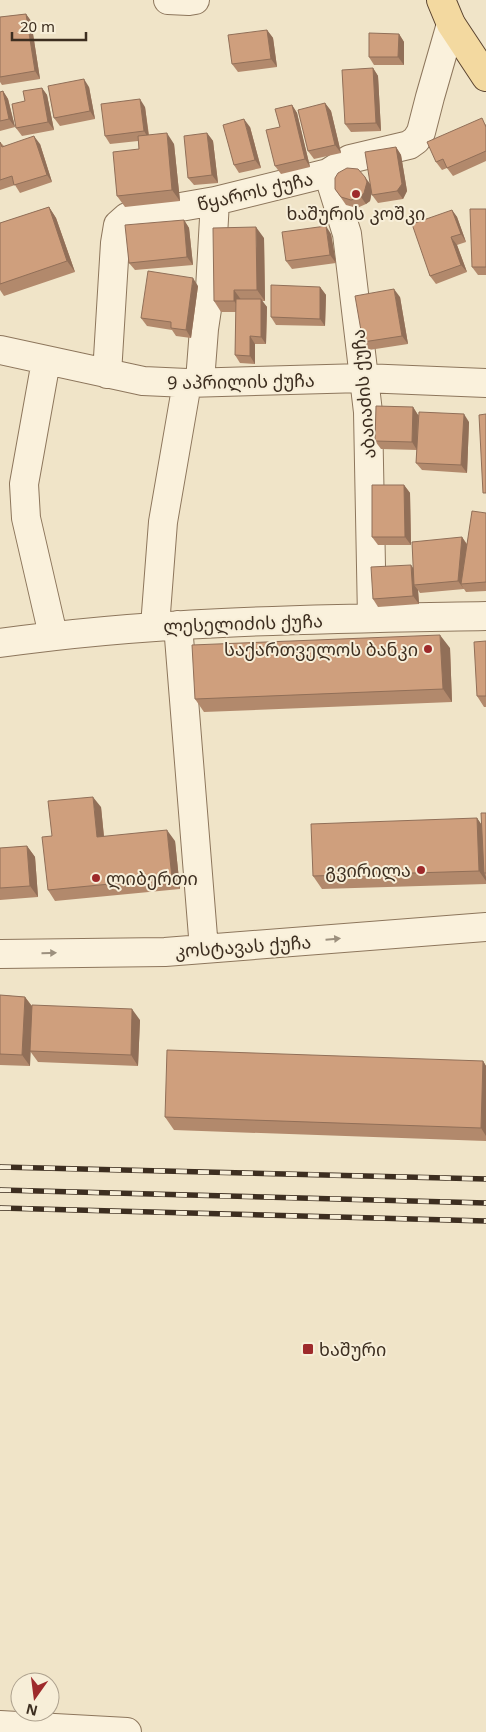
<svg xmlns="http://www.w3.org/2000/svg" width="486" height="1732" viewBox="0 0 486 1732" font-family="Georgia,'Noto Sans Georgian',serif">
<rect width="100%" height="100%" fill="#f0e4c8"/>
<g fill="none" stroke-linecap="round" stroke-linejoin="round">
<defs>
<path id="minor" d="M168,0L189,1L195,0
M328,173L347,234L368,412L372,618
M0,350L143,381L187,383L363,378L486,383
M46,361L24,484L26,518L53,635
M107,374L115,243L118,225L127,217L142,212L169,209L215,201L328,173L350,159L409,145L416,140L421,132L430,97L451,24
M200,381L204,329L210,289L215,201
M178,625L204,949
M155,626L163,522L187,383
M0,643C161,620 324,619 486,616
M0,954L165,952L486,927
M0,1725L127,1732"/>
<path id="major" d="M441,0L451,24L486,77"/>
</defs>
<use href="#minor" stroke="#8d765c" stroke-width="30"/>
<use href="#major" stroke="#5b4430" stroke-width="30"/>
<use href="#minor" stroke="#faf1dc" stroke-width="28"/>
<use href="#major" stroke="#f3d9a0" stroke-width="28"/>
<defs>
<path id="rail" d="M0,1167L486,1179
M0,1190L486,1203
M0,1208L486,1221"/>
</defs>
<use href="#rail" stroke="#3d2e20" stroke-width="5.5"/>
<use href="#rail" stroke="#f7eed8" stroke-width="4" stroke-dasharray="11" stroke-linecap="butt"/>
</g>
<path fill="#b2896c" d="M26,14L31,21L40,79L2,85L0,82V17Z
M267,30L273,38L277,67L238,72L232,64Z
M399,34L404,42V65H374L369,57Z
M373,68L378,76L381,131L351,132L345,124Z
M89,87L95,119L60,126L54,118Z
M42,88L47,95L54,130L22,136L16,128L25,101Z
M3,91L8,99L15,127L0,131V92Z
M325,103L331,111L341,153L314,159L308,151Z
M292,105L297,113L310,167L281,174L275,166L280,127Z
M145,107L149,135L174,144L180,201L125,207L117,196L139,149L138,141L110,144L105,136Z
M486,124V161L453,176L447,168L442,170L436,162Z
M250,127L261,168L239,173L234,165Z
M207,133L213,141L218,183L194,185L188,178Z
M0,142L4,146L40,144L52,182L20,193L15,185L0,190Z
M396,147L401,155L407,191L403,199L378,203L372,195V192L370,201L366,204L357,208L346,205L335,189L371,185Z
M49,207L56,218L75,272L4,296L0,290V223Z
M486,209V275H478L472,267Z
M452,210L457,217L466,242L457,245L467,272L436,284L430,276Z
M184,220L189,228L193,265L135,270L129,263Z
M331,234L336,263L292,269L286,261Z
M264,238L265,301H262L267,307L266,344H255V364L240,363L235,355L236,312H221L214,301Z
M198,286L191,338L176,336L172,330L147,326L141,318Z
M320,287L326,295L325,326L276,325L271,317Z
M400,297L408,344L369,350L363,342Z
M413,407L418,415L469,422L467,473L422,470L416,463L417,450L381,449L375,441Z
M404,485L410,493L411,545H378L372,537Z
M486,513V591L466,592L464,589L420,593L418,590L419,604L378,607L373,599L413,568L462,537L467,544Z
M486,641V707H484L477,696Z
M450,648L452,702L204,712L195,699Z
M101,807L104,836L175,841L180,889L55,901L48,890L52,836Z
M486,813V884L322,889L313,876L477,818L482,826Z
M27,846L35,857L38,897L0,900V848Z
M0,995L25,997L32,1006L140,1020L138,1066L38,1062L30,1051V1066L0,1065Z
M483,1061L486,1066V1141L174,1130L165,1117Z"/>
<path fill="#916f58" d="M26,14L31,21L40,79L35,71Z
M267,30L273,38L277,67L271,59Z
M399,34L404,42V65L398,57Z
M373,68L378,76L381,131L376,123Z
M84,79L89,87L95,119L90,111Z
M42,88L47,95L54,130L48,122Z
M3,91L8,99L15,127L9,119Z
M140,99L145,107L149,139L144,131Z
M325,103L331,111L341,153L335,145Z
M292,105L297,113L310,167L305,159Z
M244,119L250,127L261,168L255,160Z
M167,133L174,144L180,201L172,190Z
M207,133L213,141L218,183L212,175Z
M34,136L40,144L52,182L47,175Z
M396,147L401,155L407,191L403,199L397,191Z
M365,177L371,185L372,190L370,201L366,204L361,197Z
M49,207L56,218L75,272L67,261Z
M452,210L457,217L466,242L461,234Z
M184,220L189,228L193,265L187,257Z
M326,226L331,234L336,263L330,255Z
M256,227L264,238L265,301L257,290Z
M451,237L457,245L467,272L461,265Z
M193,278L198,286L191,338L186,330Z
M320,287L326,295L325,326L320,319Z
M394,289L400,297L408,344L402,336Z
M234,290L242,301V312L234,301Z
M261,299L267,307L266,344L261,337Z
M250,336L255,344V364L250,356Z
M413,407L418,415L417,450L412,442Z
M464,414L469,422L467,473L461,465Z
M404,485L410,493L411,545L405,537Z
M462,537L467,545L461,584L464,589L458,581Z
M411,565L417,573L414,585L418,590L419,604L413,596Z
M440,635L450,648L452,702L443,689Z
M93,797L101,807L105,848L97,837Z
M477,818L486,831L484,873L486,877V881L479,871Z
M167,830L175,841L180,889L172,878Z
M27,846L35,857L38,897L30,886Z
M25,997L33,1008L30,1066L22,1055Z
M132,1009L140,1020L138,1066L131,1055Z
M483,1061L486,1066V1136L481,1128Z"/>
<path fill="#cf9f7d" stroke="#916f58" d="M26,14L35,71L0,77V17Z
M267,30L271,59L232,64L228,35Z
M369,33L399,34L398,57H369Z
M373,68L376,123L345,124L342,70Z
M84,79L90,111L54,118L48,86Z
M42,88L48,122L16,128L12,104L25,101L23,91Z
M3,91L9,119L0,121V92Z
M140,99L144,131L105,136L101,104Z
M325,103L335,145L308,151L298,110Z
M292,105L305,159L275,166L266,130L280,127L275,109Z
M482,118L486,127V151L447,168L443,159L436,162L427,142Z
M244,119L255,160L234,165L223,125Z
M167,133L172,190L117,196L113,152L139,149L138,136Z
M207,133L212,175L188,178L184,136Z
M34,136L47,175L14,185L12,176L0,180V142L2,147Z
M396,147L402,184L397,191L372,195L365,152Z
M347,168L358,169L365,177L367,182L364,193L361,197L351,200L341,197L335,189V178L338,173Z
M49,207L67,261L0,284V223Z
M470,209H486V267H472Z
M452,210L461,234L451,237L461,265L430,276L412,224Z
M184,220L187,257L129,263L125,225Z
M326,226L330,255L286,261L282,232Z
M256,227L257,290H234V301H214L213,228Z
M148,271L193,278L186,330L171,328V322L141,318Z
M271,285L320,287V319L271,317Z
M394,289L402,336L363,342L355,296Z
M236,299H261V337L250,336V356L235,355Z
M376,406L413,407L412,442L375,441Z
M419,412L464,414L461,465L416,463Z
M486,414V493H483L479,415Z
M372,485H404L405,537H372Z
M472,511L486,513V582L461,584Z
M462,537L458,581L414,585L412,542Z
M411,565L413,596L373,599L371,567Z
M440,635L443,689L195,699L192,645Z
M486,641V696H477L474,642Z
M93,797L97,837L167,830L172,878L48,890L42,837L52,836L48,801Z
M481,813H486V873H484Z
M477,818L479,871L313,876L311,824Z
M27,846L30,886L0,888V848Z
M0,995L25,997L22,1055L0,1054Z
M32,1005L132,1009L131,1055L30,1051Z
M167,1050L483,1061L481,1128L165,1117Z"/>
<defs><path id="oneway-solid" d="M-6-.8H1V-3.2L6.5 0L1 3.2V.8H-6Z" transform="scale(1.25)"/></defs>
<g fill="#9c907e">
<use href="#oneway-solid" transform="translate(333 939) rotate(-5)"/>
<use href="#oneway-solid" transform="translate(49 953) rotate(-1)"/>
</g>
<g fill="#9e2a2b" stroke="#f7eed8" stroke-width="2">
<circle cx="356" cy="194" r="5"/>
<circle cx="428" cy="649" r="5"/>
<circle cx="421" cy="870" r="5"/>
<circle cx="96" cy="878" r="5"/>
<rect x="302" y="1343" width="12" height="12" rx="2.5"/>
</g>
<g text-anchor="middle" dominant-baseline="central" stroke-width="4" stroke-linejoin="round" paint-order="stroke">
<g font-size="18" fill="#3d2e20" stroke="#f7eed8">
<text transform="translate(255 191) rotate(-13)">წყაროს ქუჩა</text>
<text transform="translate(241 381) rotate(-1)">9 აპრილის ქუჩა</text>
<text transform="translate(363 394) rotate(-95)">აბაიაძის ქუჩა</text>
<text transform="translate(243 623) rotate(-2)">ლესელიძის ქუჩა</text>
<text transform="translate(243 946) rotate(-4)">კოსტავას ქუჩა</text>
</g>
<g font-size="18" fill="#3d2e20" stroke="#f7eed8" text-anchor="end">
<text x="356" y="213" text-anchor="middle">ხაშურის კოშკი</text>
<text x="418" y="649">საქართველოს ბანკი</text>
<text x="411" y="870">გვირილა</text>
<text x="106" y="878" text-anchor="start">ლიბერთი</text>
<text x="319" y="1349" text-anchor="start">ხაშური</text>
</g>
</g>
<g transform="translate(35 1697) rotate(194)"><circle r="24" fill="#f7eed8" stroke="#ada18e"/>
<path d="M0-4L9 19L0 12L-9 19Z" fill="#9e2a2b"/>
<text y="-8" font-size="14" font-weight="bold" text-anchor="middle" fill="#3d2e20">N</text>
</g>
<path d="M12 32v8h74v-8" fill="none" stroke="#3d2e20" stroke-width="2.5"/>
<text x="20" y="32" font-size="15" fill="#3d2e20" stroke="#f7eed8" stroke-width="4" paint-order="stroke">20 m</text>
</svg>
